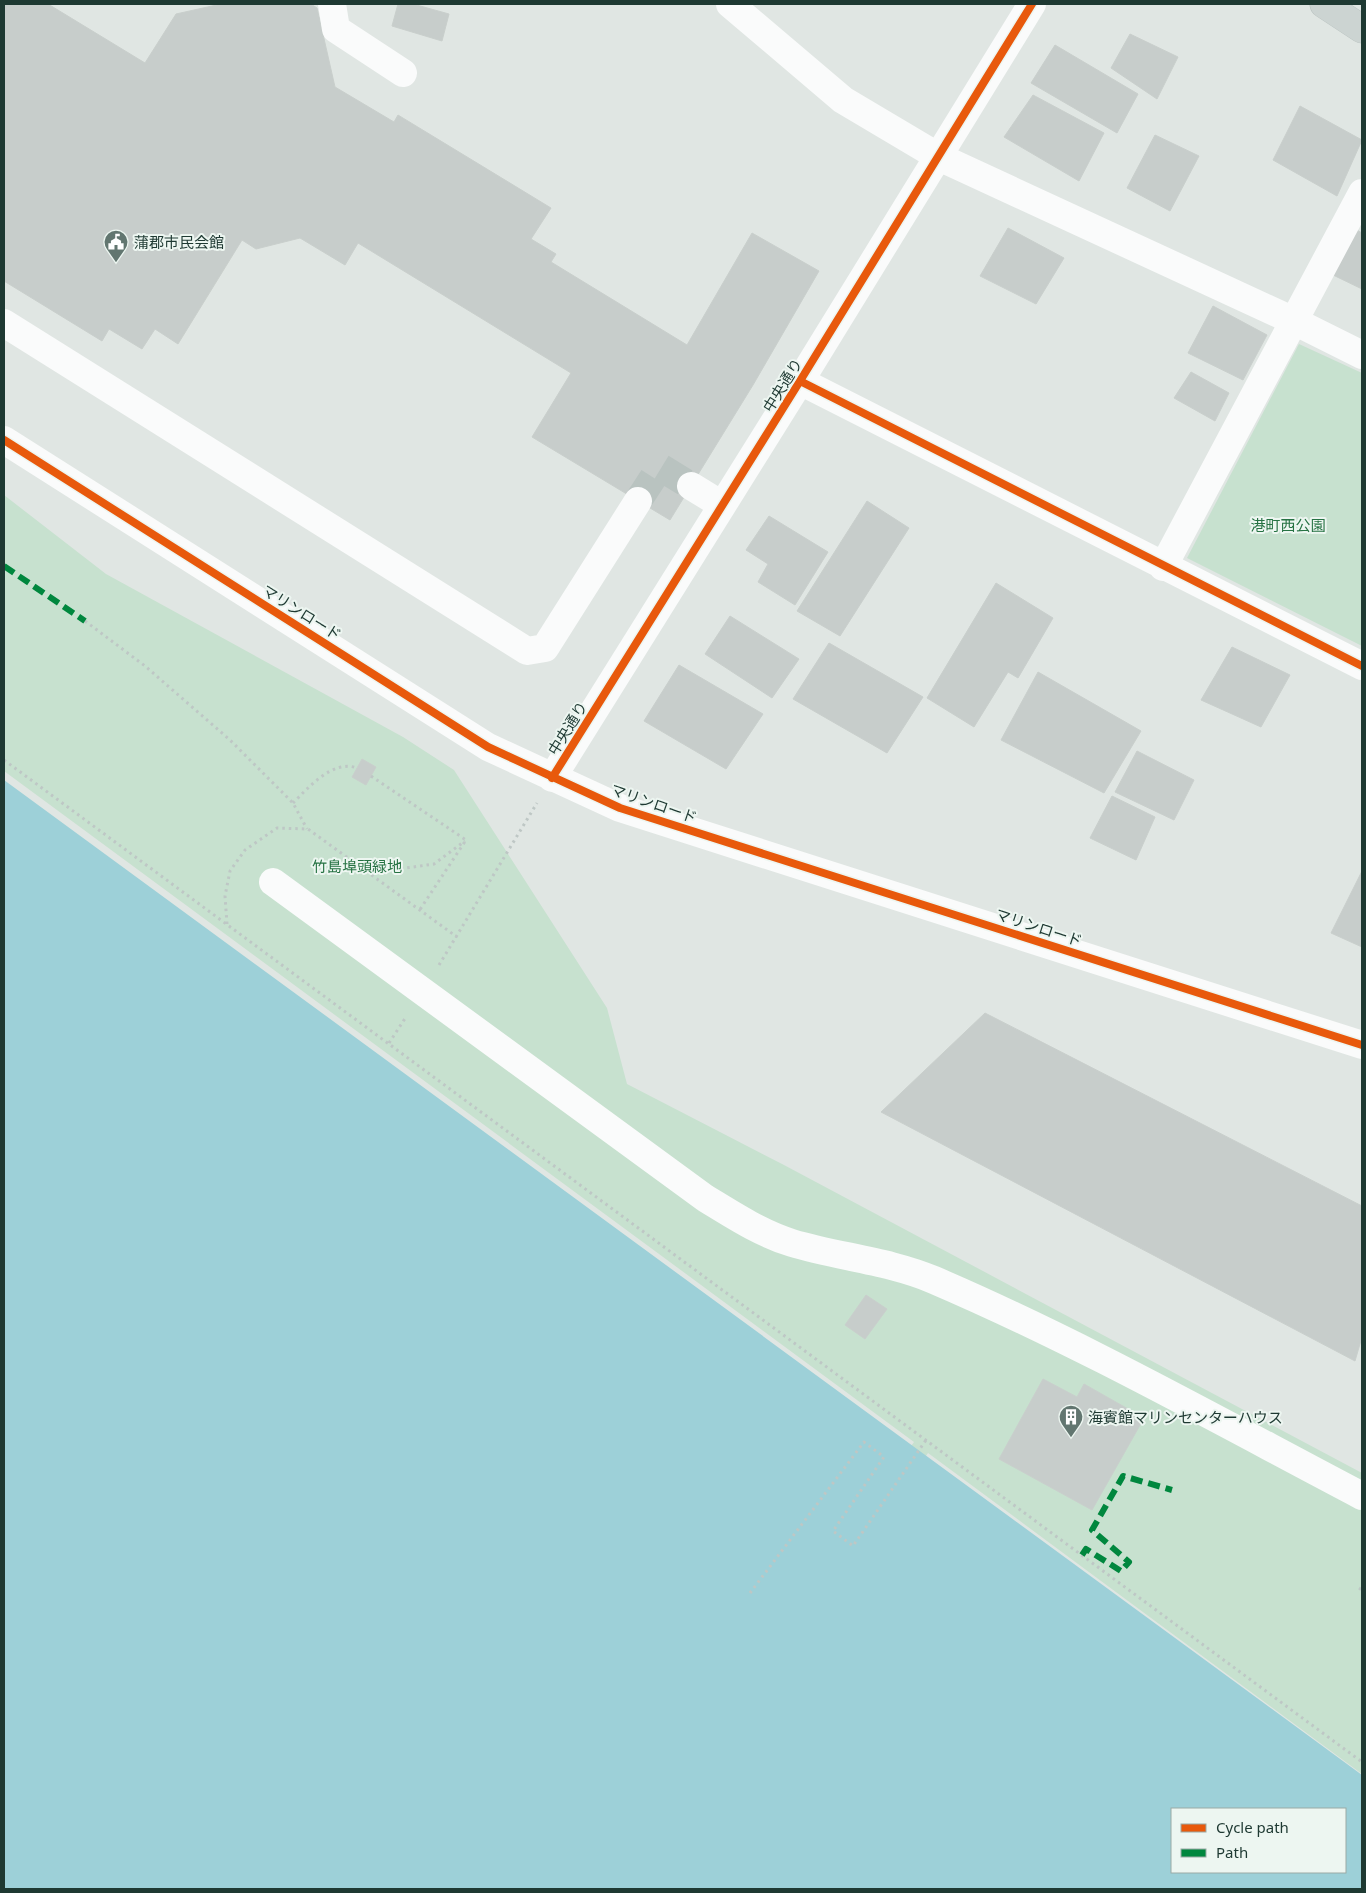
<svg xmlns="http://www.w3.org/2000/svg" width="1366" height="1893" viewBox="0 0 1366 1893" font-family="'Noto Sans','Noto Sans JP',sans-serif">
<rect width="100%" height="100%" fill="#e0e6e3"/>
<path fill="#c7e1cf" d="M1299,344L1362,373V646L1187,558Z
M4,495L106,574L403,737L454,770L607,1008L627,1084L784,1165L1362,1473V1774L928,1453L883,1518L850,1533L914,1442L4,771Z"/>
<path fill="#9dd0d8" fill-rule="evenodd" d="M4,780L1362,1775V1889H4ZM1172,1809H1345V1872H1172Z"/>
<path fill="#c7cdcb" stroke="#c9cfcc" d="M4,4H48L145,63L176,14L221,4H311L317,8L335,87L394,122L398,115L551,208L531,239L556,254L551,262L687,345L752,233L819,271L753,385L670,520L532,437L571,373L358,243L345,265L300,238L256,249L242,240L178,344L155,329L142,349L109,329L102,341L4,281Z
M398,4H413L449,14L442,41L392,26Z
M1130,34L1178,57L1157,99L1111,68Z
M1055,45L1138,94L1117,133L1031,83Z
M1033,95L1104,133L1079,181L1004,137Z
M1300,106L1362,140L1337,196L1273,160Z
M1155,135L1199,156L1170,211L1127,188Z
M1008,228L1064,258L1036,304L980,276Z
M1355,229L1362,233V289L1331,274Z
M1213,306L1267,335L1243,380L1188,353Z
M1191,372L1229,393L1215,421L1174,398Z
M867,501L909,528L840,636L797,611Z
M769,516L828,552L795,605L758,582L768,564L746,550Z
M996,583L1053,618L1018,678L1008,672L974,727L927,698Z
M730,616L799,659L772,698L705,654Z
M829,643L923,697L887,753L793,699Z
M1232,647L1290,675L1261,727L1201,700Z
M679,665L763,714L726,769L644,721Z
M1038,672L1141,731L1104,793L1001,740Z
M1137,751L1194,780L1174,820L1115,792Z
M362,759L376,767L366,785L352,777Z
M1112,796L1155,817L1136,860L1090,838Z
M1362,871V947L1331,933Z
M985,1013L1362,1206V1337L1355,1361L881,1112Z
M866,1295L887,1309L865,1339L845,1325Z
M1043,1379L1077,1397L1084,1384L1144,1418L1092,1510L999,1459Z"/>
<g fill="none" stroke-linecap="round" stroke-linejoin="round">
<path stroke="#b9c3c0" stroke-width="28" stroke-dasharray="28 14" stroke-linecap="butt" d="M638,501L660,467L691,486"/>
<defs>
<path id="major" d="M1324,4L1362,29"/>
</defs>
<use href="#major" stroke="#bac3c0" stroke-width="29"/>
<path stroke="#bec7c5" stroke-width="3" stroke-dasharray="2.5 4" stroke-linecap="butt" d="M85,621L145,666L230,740L293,803L307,829
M4,760L1362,1762
M371,776L466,840L419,911
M293,803C308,788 333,759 357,768
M362,867L392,870L434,864L465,841
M227,924L225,896L230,871L245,850L277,828L308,829L457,937
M439,965L537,803
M389,1043L406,1017
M1359,1588L1362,1590
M750,1593L864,1442L884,1457L833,1531L853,1546L926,1440"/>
<path stroke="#fafbfb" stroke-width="28" d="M332,4L336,29L403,73
M730,4L843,100L939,157L1294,321L1362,355
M4,323L527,651L545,648L638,501
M800,381L1362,666
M4,440L488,747L620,808L1362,1045
M691,486L722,505
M1163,567L1362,193
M552,778L800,381L1032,4
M273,882L705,1198C733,1215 760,1233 792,1243C839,1257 889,1261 934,1280C1081,1343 1221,1422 1362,1496"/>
<use href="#major" stroke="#ccd4d2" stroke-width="28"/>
<path stroke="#00873e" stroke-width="6" stroke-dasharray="12 6" stroke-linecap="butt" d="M4,566L85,621
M1082,1555L1086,1549L1121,1571L1129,1562L1092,1530L1123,1476L1172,1490"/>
<defs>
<path id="cycleway" d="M800,381L1362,666
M4,440L488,747L620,808L1362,1045
M552,778L800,381L1032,4"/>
</defs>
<use href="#cycleway" stroke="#edf6f1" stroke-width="11"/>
<use href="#cycleway" stroke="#e8590c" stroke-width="8"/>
</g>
<defs>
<symbol id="civic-pin" viewBox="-11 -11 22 30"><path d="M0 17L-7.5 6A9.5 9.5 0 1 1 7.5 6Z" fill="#627670" stroke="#edf6f1"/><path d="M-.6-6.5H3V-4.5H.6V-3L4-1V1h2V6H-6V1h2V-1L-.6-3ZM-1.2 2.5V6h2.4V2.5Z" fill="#fff"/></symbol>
<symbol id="building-pin" viewBox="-11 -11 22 30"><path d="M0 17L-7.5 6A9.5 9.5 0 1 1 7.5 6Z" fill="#627670" stroke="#edf6f1"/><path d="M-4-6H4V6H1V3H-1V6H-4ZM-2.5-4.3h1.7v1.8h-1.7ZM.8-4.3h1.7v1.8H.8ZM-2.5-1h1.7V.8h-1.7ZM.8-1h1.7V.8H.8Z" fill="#fff"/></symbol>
</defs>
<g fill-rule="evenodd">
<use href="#civic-pin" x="102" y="228" width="28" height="38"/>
<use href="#building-pin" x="1057" y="1403" width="28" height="38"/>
</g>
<g text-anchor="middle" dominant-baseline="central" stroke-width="4" stroke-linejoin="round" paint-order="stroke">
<g font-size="15" fill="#1e3932" stroke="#edf6f1" text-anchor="start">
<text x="134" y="242">蒲郡市民会館</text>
<text x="1088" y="1417">海賓館マリンセンターハウス</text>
</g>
<g font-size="15" fill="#1e3932" stroke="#edf6f1">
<text transform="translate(782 385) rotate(-58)">中央通り</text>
<text transform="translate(302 612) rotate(32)">マリンロード</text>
<text transform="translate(567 728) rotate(-58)">中央通り</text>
<text transform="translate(654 803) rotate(19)">マリンロード</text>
<text transform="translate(1039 927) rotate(18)">マリンロード</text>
</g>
<g font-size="15" fill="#267243" stroke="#edf6f1">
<text x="1288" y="525">港町西公園</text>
<text x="357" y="866">竹島埠頭緑地</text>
</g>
</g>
<rect width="1366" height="1893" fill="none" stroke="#1e3932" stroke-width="10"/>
<rect x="1171" y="1808" width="175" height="65" fill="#edf6f1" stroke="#9aaaa5"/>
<rect x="1181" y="1824" width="25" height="8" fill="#e8590c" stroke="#9aaaa5"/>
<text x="1216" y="1833" font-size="15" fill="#1e3932">Cycle path</text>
<rect x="1181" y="1849" width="25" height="8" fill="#00873e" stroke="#9aaaa5"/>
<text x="1216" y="1858" font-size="15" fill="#1e3932">Path</text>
</svg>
